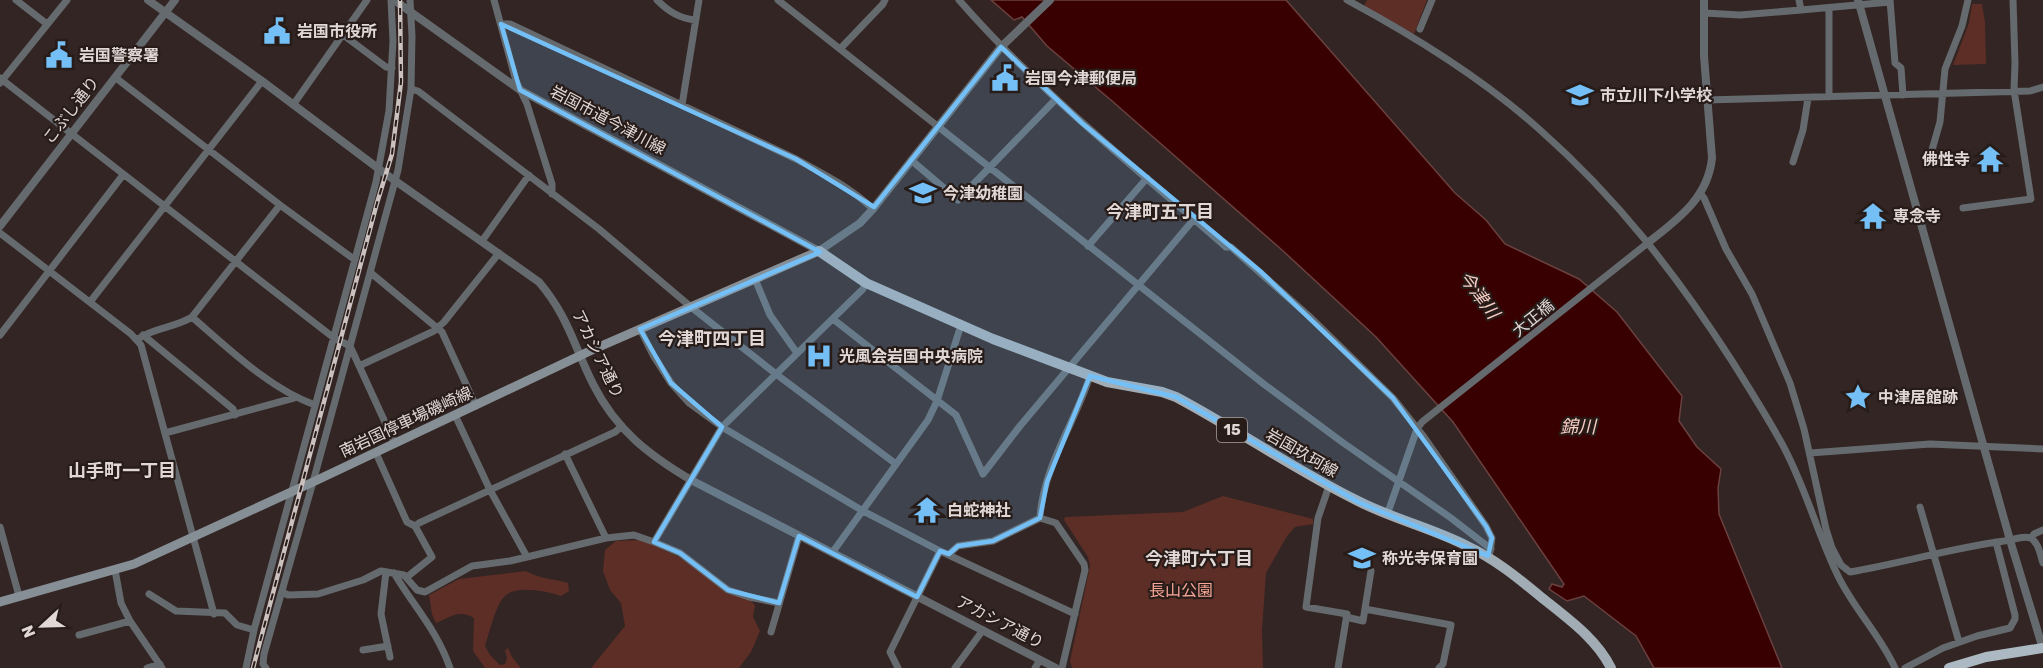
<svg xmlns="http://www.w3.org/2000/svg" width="2043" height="668" viewBox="0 0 2043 668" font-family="Rubik,'Noto Sans JP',sans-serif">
<rect width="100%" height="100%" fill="#322523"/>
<path fill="#5d2e26" d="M1367,0H1427L1414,34L1364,6Z
M1972,4H1982L1985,22L1986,64L1953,65L1969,23Z
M1223,496L1313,519V524L1295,527L1287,536L1266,573L1262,630L1263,668H1072L1070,661L1090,566L1088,557L1064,520L1065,517L1183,512Z
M641,540L679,557L727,591L749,599L755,605L753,617L760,631L751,652L739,668H591L625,626L621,603L610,590L603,571L605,550L616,541Z
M526,571C543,580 551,578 568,583L569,591L561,596C546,591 514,584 503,598C495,608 489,634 485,646L490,655L500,665L505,664L507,658L505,650L508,648L512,657L521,668H485L473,651L474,618C460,609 450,617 436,623L432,614L429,595L459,579Z"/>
<path fill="#380000" stroke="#6b4140" stroke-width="1.5" d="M991,0H1286L1455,193L1486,220L1505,244L1579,279L1617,312L1682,396L1679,421L1697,447L1721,469L1718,488L1719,514L1782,668H1654L1636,636L1584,596L1567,601L1549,589L1552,584L1562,587L1564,584L1453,422L1376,337L1282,250L1112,101L1047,46L1022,17L1014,20Z"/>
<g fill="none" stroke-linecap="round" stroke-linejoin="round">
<path stroke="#656a6e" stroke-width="7" d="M16,0L47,24
M494,0L516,81L527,104L552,184V194
M657,0C669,12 679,18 695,20
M778,0L1265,385L1342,442L1451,518L1491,549
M959,0C1039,92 1135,167 1226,247H1231L1309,316L1393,398L1424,437L1486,526L1492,538L1490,552
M1347,0C1414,36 1482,78 1539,129C1617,198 1676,274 1732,361C1749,388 1766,415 1781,442C1805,485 1817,533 1838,576C1854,609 1880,635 1895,668
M1799,0L1801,10L1890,2
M1890,0L1895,63L1901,68L1903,95
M1704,13L1740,15L1801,10
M501,24H510L796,159C822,173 851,188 873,209
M1420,29L1432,0
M342,34L386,67L392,68
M840,49L883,4L885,0
M0,78L334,338L350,346L395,444
M116,78L280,205L355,260
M0,83L67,0
M411,89L418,91L599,229L691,307L776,374L896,464
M1829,97V8
M1706,100L2030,91L2043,87
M293,105L367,0
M682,105L699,0
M1930,157L1940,122L1945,69L1962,26L1968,0
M911,160L958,200L1055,100
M1793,162L1803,130L1808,98
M1701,194L1704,198L1726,249L1752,294L1790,383L1804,429L1826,529L1832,548L1827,550
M1963,208L2031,199L2014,90L2015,63L2013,0
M0,233L131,334L141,345L214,614
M482,241L529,175
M1088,246L1147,178
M371,273L442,332L476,406
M755,279L770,315L797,353
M90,302L262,81
M192,317C228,348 270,389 315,405
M833,319L956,415L983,474L1020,426L1194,219
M640,329L653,355L671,383L689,403L722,427L863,511L940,551L1075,614
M0,335L123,175
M143,335L233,409L235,415
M138,339C154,327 175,328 192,317L280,205
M359,366L434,331L444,322L499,253
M455,415L490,490L527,557L606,538L634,535L654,542L722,427L863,289L866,283
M165,433L294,398
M376,453L407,522L415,526L419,523L615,432L622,426
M1810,453L1930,444L2043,449
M565,454L606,538
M1329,486L1318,518L1306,607L1347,614L1338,668
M1920,507L1959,642
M1387,515L1417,429L1422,422L1649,242
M1040,518C1043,467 1075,423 1090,376
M0,527L19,596
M2031,538C2039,544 2040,554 2043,563
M654,542L680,553L728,590L749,597L779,603
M1832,548L1841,565L1850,572C1902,563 1952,548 2004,541C2015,540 2021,535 2031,538L2034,534L2043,530
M832,553L928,420L937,401L961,325
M949,554L958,546L993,541L1040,518L1056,523L1084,564L1085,570L1062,668
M115,570L121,603L130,621L162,668
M386,572L381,614L390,657
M394,573C414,607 437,630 450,668
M407,577L432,557L415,526
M282,592L288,595L318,594L363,580L381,571L404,575L417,590L425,592L472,566L510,561L527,557
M149,594L176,611L225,613L237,625L254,630
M1365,609L1451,625L1443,664L1439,668
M1346,617L1363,621L1371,571
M771,632L799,536
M79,635L130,621
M363,650L388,646
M147,668L160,664
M246,668L254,630L376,182L389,111L393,41L391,0
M266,668L263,664L264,654L313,482L398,170L411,89L412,36L410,0
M898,668L890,652L940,551
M955,668L983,630
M1035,668L1040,660
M1905,668L1943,648L1977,636L2010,628L2015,619V615L1996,542"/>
<path stroke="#656a6e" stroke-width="8" d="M148,0L262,81L387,175L539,282C568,316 574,346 593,384C616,430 649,455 691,480L1056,668
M394,0L520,90L819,251L860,223L873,209L1001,47L1050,0
M1858,0L2010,540L2043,649
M0,226L175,0
M1649,242C1678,219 1708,198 1712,158L1704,56V0"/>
<path stroke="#878f96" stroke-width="9" d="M0,602L134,564L313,482L592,350L819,251"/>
<path stroke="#a1acb4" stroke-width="10" d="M819,251L866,283L993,339L1107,382L1162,392L1176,397C1238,430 1295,470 1358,501C1393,519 1432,528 1467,546C1495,559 1518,578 1541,597C1567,618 1596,638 1611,668"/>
<path stroke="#acb9c2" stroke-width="10" d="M1949,668L1986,657L2043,648"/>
<defs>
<path id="rail" d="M253,668L377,203L392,154L401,82L400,0"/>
</defs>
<use href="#rail" stroke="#cbc1bf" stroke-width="4.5"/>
<use href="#rail" stroke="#281c19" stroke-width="2" stroke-dasharray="7" stroke-linecap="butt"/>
</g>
<path fill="#74c0f6" fill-opacity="0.2" stroke="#74c0f6" stroke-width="4.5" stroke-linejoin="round" d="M501,24L796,159L874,207L1001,47L1082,123L1260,271L1393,398L1486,526L1492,538L1488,556L1358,502L1176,397L1090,376L1047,482L1040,518L993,541L958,546L949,554L940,551L917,597L799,536L779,603L728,590L680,553L654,542L722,427L671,383L640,329L820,252L520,90Z"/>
<defs>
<symbol id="civic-bare" viewBox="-9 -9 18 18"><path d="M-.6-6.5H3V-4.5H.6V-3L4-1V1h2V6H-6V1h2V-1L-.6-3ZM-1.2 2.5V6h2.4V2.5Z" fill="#74c0f6" stroke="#281c19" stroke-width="2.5" paint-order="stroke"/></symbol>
<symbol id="school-bare" viewBox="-9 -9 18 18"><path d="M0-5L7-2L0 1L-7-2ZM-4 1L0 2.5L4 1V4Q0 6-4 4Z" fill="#74c0f6" stroke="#281c19" stroke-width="2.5" paint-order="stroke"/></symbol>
<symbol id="temple-bare" viewBox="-9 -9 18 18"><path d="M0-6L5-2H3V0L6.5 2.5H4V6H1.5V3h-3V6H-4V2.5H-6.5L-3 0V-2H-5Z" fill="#74c0f6" stroke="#281c19" stroke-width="2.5" paint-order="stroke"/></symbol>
<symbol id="hospital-bare" viewBox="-9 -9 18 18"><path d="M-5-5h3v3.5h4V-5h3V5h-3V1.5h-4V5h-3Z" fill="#74c0f6" stroke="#281c19" stroke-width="2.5" paint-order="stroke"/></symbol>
<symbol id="sight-bare" viewBox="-9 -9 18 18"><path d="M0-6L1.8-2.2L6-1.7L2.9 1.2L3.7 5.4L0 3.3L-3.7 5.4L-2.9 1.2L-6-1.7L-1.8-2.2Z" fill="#74c0f6" stroke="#281c19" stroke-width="2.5" paint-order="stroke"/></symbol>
</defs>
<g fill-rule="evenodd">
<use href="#civic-bare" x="258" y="12" width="38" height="38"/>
<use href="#civic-bare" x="40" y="36" width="38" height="38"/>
<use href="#civic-bare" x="986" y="59" width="38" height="38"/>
<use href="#school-bare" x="1561" y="76" width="38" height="38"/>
<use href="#temple-bare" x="1971" y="140" width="38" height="38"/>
<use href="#school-bare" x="904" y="174" width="38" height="38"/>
<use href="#temple-bare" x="1854" y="197" width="38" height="38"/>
<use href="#hospital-bare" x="800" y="337" width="38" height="38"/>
<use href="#sight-bare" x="1839" y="378" width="38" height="38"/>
<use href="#temple-bare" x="908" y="491" width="38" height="38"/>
<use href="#school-bare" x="1343" y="539" width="38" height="38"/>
</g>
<g text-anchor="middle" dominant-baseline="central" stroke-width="4.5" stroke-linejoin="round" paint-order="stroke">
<rect fill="#281c19" stroke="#aaa09d" stroke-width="1.5" x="1217" y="418" width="30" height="24" rx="4.5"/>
<g font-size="15" font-weight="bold" fill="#e1d8d6">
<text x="1232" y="430">15</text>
</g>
<g font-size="16" font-weight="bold" fill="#e1d8d6" stroke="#281c19" text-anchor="start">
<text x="297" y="31">岩国市役所</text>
<text x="79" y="55">岩国警察署</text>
<text x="1025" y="78">岩国今津郵便局</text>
<text x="1600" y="95">市立川下小学校</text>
<text x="1970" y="159" text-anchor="end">佛性寺</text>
<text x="943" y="193">今津幼稚園</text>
<text x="1893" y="216">専念寺</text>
<text x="839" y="356">光風会岩国中央病院</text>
<text x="1878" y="397">中津居館跡</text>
<text x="947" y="510">白蛇神社</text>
<text x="1382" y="558">称光寺保育園</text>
</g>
<g font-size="16" fill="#e1d8d6" stroke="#281c19">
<text transform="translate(71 110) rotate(-52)">こぶし通り</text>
<text transform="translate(608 120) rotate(28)">岩国市道今津川線</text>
<text transform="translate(1533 318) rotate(-39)">大正橋</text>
<text transform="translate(598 354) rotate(64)">アカシア通り</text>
<text transform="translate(406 422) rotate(-25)">南岩国停車場磯崎線</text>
<text transform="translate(1302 453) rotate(30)">岩国玖珂線</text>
<text transform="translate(1000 622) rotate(27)">アカシア通り</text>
</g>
<g font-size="16" fill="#f7a697" stroke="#281c19">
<text x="1181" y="590">長山公園</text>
</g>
<g font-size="18" font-weight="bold" fill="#e1d8d6" stroke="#281c19">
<text x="1160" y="212">今津町五丁目</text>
<text x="712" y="339">今津町四丁目</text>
<text x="122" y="471">山手町一丁目</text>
<text x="1199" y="559">今津町六丁目</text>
</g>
<g font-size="18" font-style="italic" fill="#f8cec5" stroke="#281c19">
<text transform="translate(1479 295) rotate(53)">今津川</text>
<text x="1578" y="427">錦川</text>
</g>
</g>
<g transform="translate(42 626) rotate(248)" stroke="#281c19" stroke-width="4.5" paint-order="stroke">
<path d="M0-4.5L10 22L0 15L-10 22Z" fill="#e1d8d6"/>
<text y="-9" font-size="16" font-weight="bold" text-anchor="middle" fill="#e1d8d6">N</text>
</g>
</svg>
